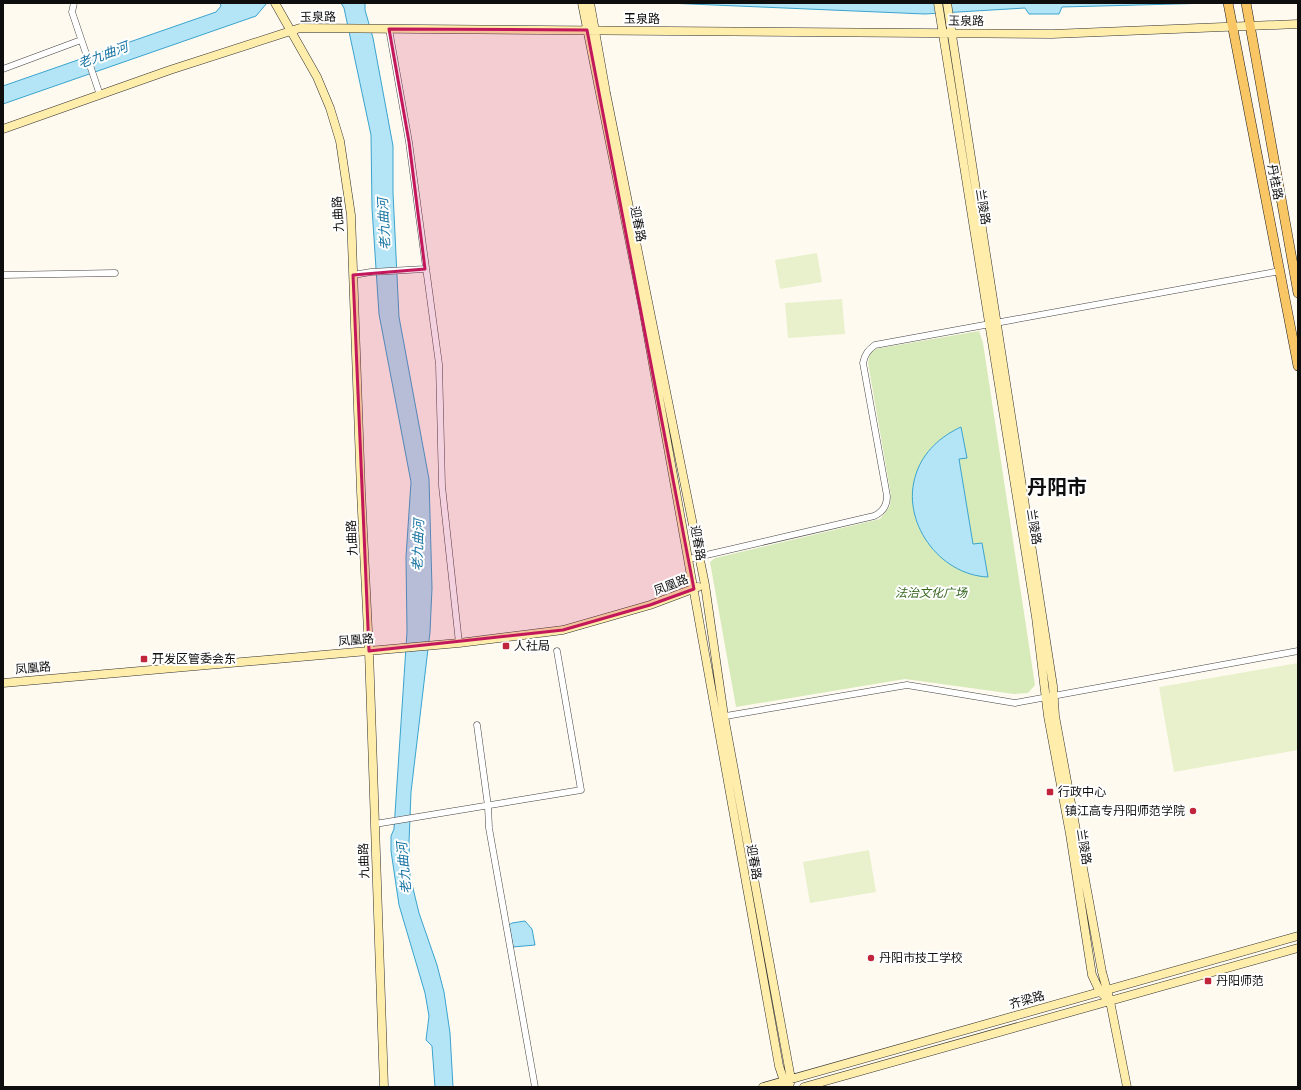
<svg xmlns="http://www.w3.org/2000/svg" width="1301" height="1090" viewBox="0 0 1301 1090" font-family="'Source Serif 4','Noto Sans SC',serif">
<rect width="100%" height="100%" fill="#fffaf0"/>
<path fill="#d7eab9" d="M979,331L983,343L1035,685L1028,693L1014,694L905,679L736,707L710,562L715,558L880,519L890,506L891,495L868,363L870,354L875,349Z"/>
<path fill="#e8f1cb" d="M817,253L822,282L780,289L775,260Z
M842,299L845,334L788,338L785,303Z
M1298,663V750L1174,772L1159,687Z
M869,850L876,892L810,903L803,862Z"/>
<path fill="#b4e5f7" stroke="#3aa3ce" d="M220,3H267L256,16L3,104V86L216,12L221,6Z
M341,3H365V10L373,38L393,146V193L399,317L429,479L432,588L430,632L411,792L409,842L410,876L419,913L437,965L444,992L450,1033L453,1087H435L432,1046L426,1040L429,1016L425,993L399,905L391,851V836L394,829L407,632L406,557L411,482L379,314L372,208L371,135L344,8Z
M667,3H1213L1062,7L1059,14H1029L1025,8L925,14Z
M961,427L967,458L959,459L973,544L982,543L988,577C939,575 900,521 916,474C923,452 941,436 961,427Z
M525,921L532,929L535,945L513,947L509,925L512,923Z"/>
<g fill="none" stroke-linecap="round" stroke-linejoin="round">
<defs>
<path id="street" d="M74,3L72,12L100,95
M389,29L409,142L439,364L442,486L459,643
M3,69L81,40
M3,275L115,273
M353,275L371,272L425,269
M689,559L874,516C883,512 887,506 887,496L863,363C865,354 868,350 875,345L1280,271
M720,717L907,685L1015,703L1298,651
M477,725L488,806L489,828L535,1087
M375,824L581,790L557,651"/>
<path id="secondary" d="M275,3L317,77L330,108L340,141L351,215L361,491L369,651L384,1087
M582,3L643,308L779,1066L786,1087
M590,3L606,93L705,585L724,716L791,1079L789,1087
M938,3L1036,617L1048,716L1070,834L1092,975L1100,992L1109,1000
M947,3L1053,686L1055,716L1102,972L1110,1001L1127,1087
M3,129L170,70L300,28L1052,34L1298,24
M3,683L459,643L563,630L650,605L698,587
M763,1087L1298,936
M804,1087L1298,948"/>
<path id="primary" d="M1228,3L1298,366
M1246,3L1298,293"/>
</defs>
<use href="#street" stroke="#414141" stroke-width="7"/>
<use href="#secondary" stroke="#303030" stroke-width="9"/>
<use href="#primary" stroke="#1f1f1f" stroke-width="10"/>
<use href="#street" stroke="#fff" stroke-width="6"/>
<use href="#secondary" stroke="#ffedab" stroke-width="8"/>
<use href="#primary" stroke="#f9c666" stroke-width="9"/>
</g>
<path fill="#c2185b" fill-opacity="0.2" stroke="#c2185b" stroke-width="3" stroke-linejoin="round" d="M389,29L587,30L694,589L650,605L563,630L369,651L353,275L425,269L409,142Z"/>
<g fill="#c0253c" stroke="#fff" stroke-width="1.5">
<rect x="502" y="642" width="8" height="8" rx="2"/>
<rect x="140" y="655" width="8" height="8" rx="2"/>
<rect x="1046" y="788" width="8" height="8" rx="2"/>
<circle cx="1193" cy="811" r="4"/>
<circle cx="871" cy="958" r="4"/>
<rect x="1204" y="977" width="8" height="8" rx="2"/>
</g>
<g text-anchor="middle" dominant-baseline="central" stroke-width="4" stroke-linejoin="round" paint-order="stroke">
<g font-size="12" fill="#0e0e0e" stroke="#fff">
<text transform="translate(318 17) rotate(-1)">玉泉路</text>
<text x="642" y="19">玉泉路</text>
<text transform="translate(966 21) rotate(1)">玉泉路</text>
<text transform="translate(1275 182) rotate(79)">丹桂路</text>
<text transform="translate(983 207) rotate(81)">兰陵路</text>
<text transform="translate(338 214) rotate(-94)">九曲路</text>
<text transform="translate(638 224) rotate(79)">迎春路</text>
<text transform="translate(1034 527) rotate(81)">兰陵路</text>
<text transform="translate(352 538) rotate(-93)">九曲路</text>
<text transform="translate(698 543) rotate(80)">迎春路</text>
<text transform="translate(671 585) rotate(-21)">凤凰路</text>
<text transform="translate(356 640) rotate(-5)">凤凰路</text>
<text transform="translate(33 668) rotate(-5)">凤凰路</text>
<text transform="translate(1084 847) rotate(81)">兰陵路</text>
<text transform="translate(364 861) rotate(-92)">九曲路</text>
<text transform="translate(754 862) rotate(80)">迎春路</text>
<text transform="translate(1027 1000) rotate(-16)">齐梁路</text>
</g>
<g font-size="12" font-style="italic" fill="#35671e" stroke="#fff">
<text x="931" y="593">法治文化广场</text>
</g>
<g font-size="12" fill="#0e0e0e" stroke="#fff" text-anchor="start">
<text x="514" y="646">人社局</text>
<text x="152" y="659">开发区管委会东</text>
<text x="1058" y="792">行政中心</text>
<text x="1185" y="811" text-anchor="end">镇江高专丹阳师范学院</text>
<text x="879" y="958">丹阳市技工学校</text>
<text x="1216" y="981">丹阳师范</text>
</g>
<g font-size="13" font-style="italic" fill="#1673a2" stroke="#fff">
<text transform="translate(103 55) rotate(-20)">老九曲河</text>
<text transform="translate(384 224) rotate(-93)">老九曲河</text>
<text transform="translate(418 545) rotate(-88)">老九曲河</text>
<text transform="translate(404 868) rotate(-95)">老九曲河</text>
</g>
<g font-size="20" font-weight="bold" fill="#0e0e0e" stroke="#fff">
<text x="1057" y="487">丹阳市</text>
</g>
</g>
<rect width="1301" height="1090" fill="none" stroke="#0e0e0e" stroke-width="8"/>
</svg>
